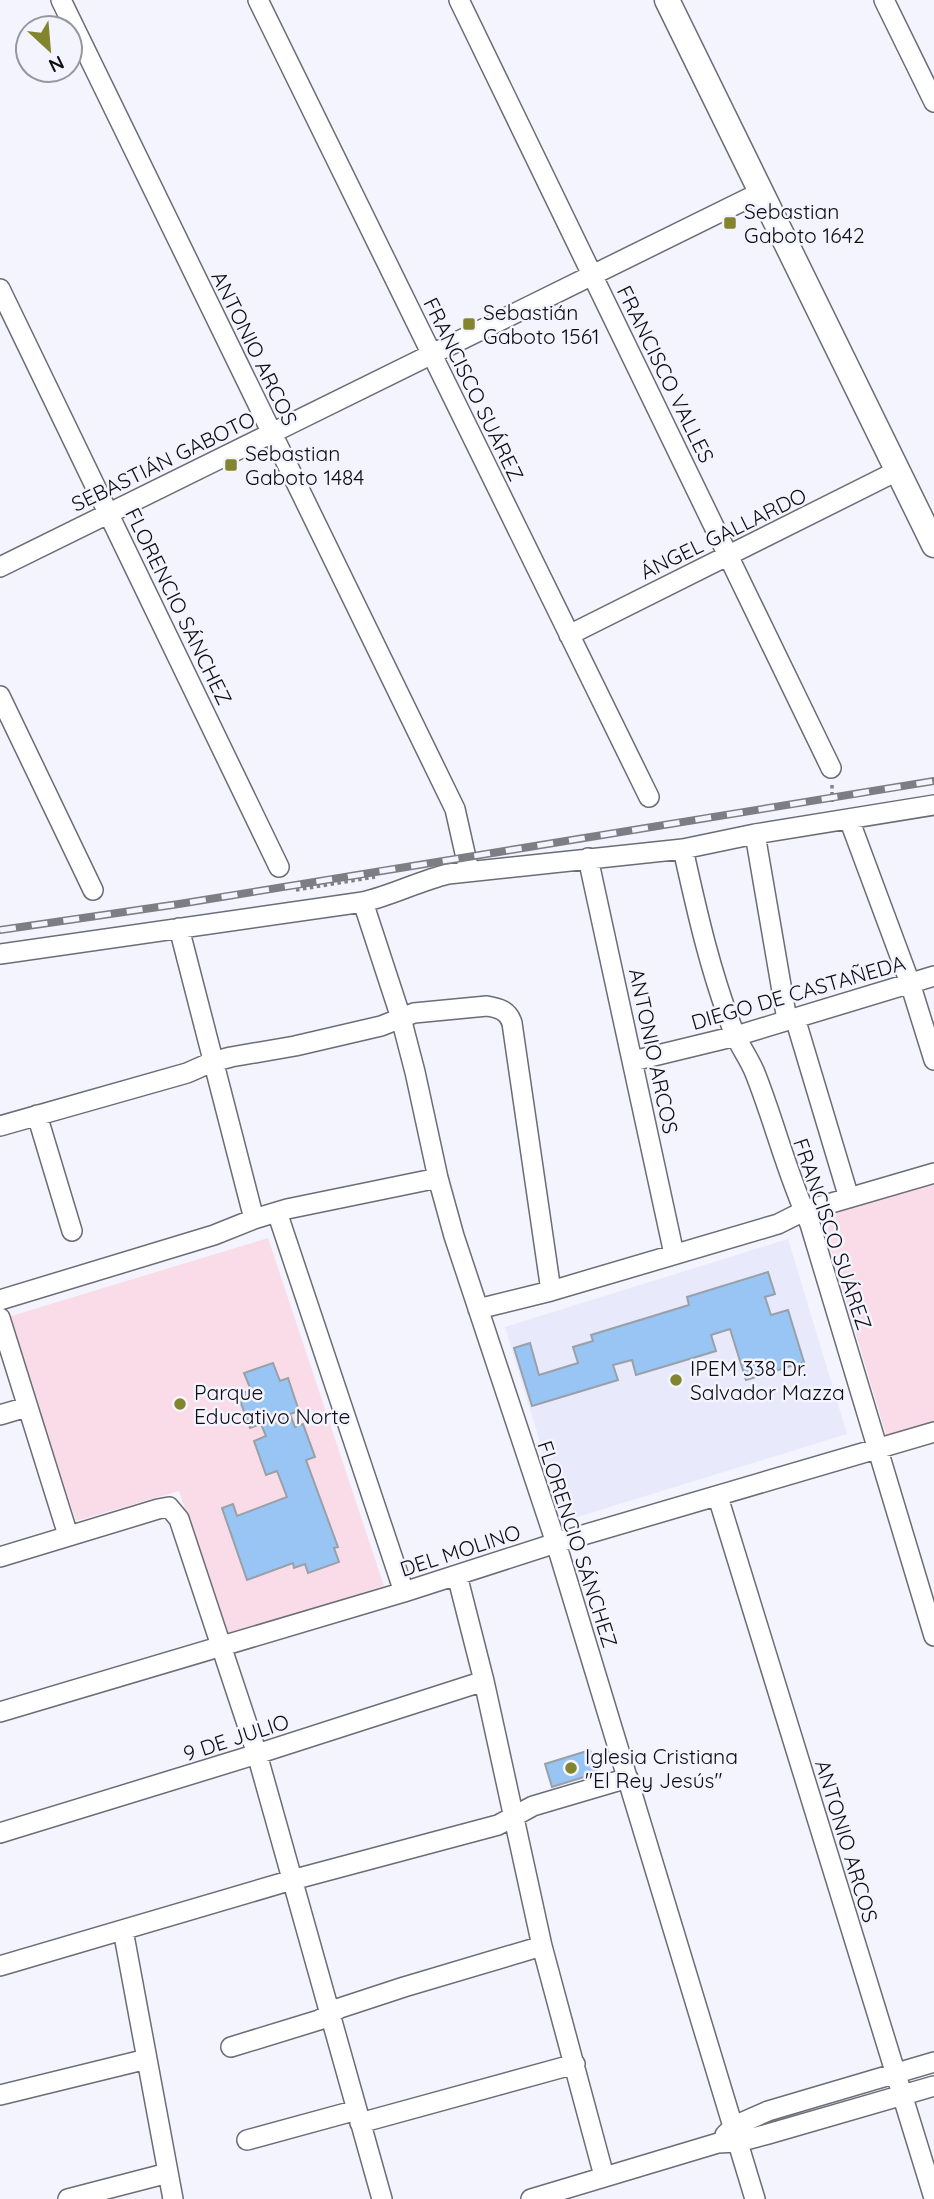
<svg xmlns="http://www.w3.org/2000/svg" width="934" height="2199" viewBox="0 0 934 2199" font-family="Quicksand,sans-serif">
<rect width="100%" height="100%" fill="#f3f4fe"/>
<path fill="#e8e9fb" d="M788,1239L847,1434L564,1521L505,1327Z"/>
<path fill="#f9dce7" d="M934,1184V1422L886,1435L826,1233L836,1211Z
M268,1238L384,1586L227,1635L179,1491L76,1521L8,1317Z"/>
<path fill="#98c5f3" stroke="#99a0a8" stroke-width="2" d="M768,1272L775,1294L765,1297L771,1315L788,1310L804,1362L746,1380L730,1329L711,1335L716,1351L636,1375L632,1360L613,1365L618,1380L532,1406L514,1348L530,1343L539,1375L578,1363L573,1347L593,1341L591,1335L689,1305L687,1297Z
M273,1363L280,1381L288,1378L299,1411L290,1414L295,1427L303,1424L315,1457L306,1460L338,1547L334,1548L339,1562L308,1573L305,1564L294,1568L293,1563L247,1580L222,1508L233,1504L237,1516L287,1497L277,1471L266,1475L254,1441L266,1436L261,1424L250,1428L238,1395L251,1390L244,1373Z
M590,1750L597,1773L552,1787L545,1764Z"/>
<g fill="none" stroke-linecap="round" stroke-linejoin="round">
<defs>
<path id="minor" d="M61,0L455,809L469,871
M258,0L649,797
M459,0L831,768
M884,0L934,102
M0,289L279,867
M0,567L761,192
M569,635L897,471
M0,696L93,890
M849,819L910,983L934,1060
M755,834L787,1020
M683,849C697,912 711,975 735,1035C741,1048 750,1060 755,1073C775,1123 787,1175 810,1224L934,1636
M588,858L674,1254
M363,902L401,1018L415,1072L438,1178L454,1236L556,1543L755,2199
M179,928L254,1219
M0,954L363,902C393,895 419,881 448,874L683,849L755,834L934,805
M795,1018L849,1198
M633,1061L736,1036L934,976
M37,1115L72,1231
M0,1126L187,1073L212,1062L231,1057L295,1046L381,1026L414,1013L487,1006C498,1008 508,1010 512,1023L551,1291
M277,1212L404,1592
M0,1300L214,1235L254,1219L287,1209L438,1178
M478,1309L551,1291L778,1224L804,1211L934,1173
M0,1318L68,1535
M0,1415L27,1407
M718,1497L934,2198
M0,1557L158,1509L169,1507L179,1519L257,1754L382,2199
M457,1575L484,1681L542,1946L604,2176
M0,1712L404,1592L556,1543L934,1432
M0,1833L257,1754L484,1681
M123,1930L173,2199
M0,1966L292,1880L498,1825L533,1806L628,1778
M231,2047L319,2020L340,2008L404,1987L542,1946
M0,2095L147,2059
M360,2123L575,2064
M725,2135L734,2126L768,2111L934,2062
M247,2140L357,2110
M68,2199L168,2173
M531,2199L718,2143L738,2142L768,2134L934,2086"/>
<path id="major" d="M667,0L934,545"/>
</defs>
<use href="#minor" stroke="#6b6c75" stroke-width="22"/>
<use href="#major" stroke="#6b6c75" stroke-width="27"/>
<path stroke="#808087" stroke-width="3.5" stroke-dasharray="3.5 3.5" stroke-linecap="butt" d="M832,785V802
M296,890L375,877"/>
<use href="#minor" stroke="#fff" stroke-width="19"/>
<use href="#major" stroke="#fff" stroke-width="24"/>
<defs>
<path id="rail" d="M0,930L179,904L934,781"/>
</defs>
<use href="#rail" stroke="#7d7d84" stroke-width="8"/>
<use href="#rail" stroke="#f3f4fe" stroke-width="5" stroke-dasharray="16" stroke-linecap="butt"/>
</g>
<g fill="#82842e" stroke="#f3f4fe" stroke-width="2.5">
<rect x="723" y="216" width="14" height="14" rx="3.5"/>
<rect x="462" y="317" width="14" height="14" rx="3.5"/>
<rect x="224" y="458" width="14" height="14" rx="3.5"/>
<circle cx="676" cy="1380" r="7"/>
<circle cx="180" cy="1404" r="7"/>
<circle cx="571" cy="1768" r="7"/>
</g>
<g text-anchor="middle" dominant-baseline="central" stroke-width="5" stroke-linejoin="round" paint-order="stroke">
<g font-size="21" fill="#0d0d11" stroke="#f3f4fe" text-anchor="start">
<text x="744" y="211">Sebastian<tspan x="744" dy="24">Gaboto 1642</tspan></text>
<text x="483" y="312">Sebastián<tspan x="483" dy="24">Gaboto 1561</tspan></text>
<text x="245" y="453">Sebastian<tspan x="245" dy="24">Gaboto 1484</tspan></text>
<text x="690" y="1368">IPEM 338 Dr.<tspan x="690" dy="24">Salvador Mazza</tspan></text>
<text x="194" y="1392">Parque<tspan x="194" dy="24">Educativo Norte</tspan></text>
<text x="585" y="1756">Iglesia Cristiana<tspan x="585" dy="24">"El Rey Jesús"</tspan></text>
</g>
<g font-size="21" fill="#0d0d11" stroke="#f3f4fe">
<text transform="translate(255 348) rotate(64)">ANTONIO ARCOS</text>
<text transform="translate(666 374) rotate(64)">FRANCISCO VALLES</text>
<text transform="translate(474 389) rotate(64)">FRANCISCO SUÁREZ</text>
<text transform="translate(163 461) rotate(-26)">SEBASTIÁN GABOTO</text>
<text transform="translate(723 533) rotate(-26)">ÁNGEL GALLARDO</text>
<text transform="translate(179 606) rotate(64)">FLORENCIO SÁNCHEZ</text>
<text transform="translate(798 992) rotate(-16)">DIEGO DE CASTAÑEDA</text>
<text transform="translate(654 1051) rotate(78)">ANTONIO ARCOS</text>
<text transform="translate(833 1234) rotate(71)">FRANCISCO SUÁREZ</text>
<text transform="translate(578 1544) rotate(72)">FLORENCIO SÁNCHEZ</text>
<text transform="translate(460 1550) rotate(-18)">DEL MOLINO</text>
<text transform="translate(236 1737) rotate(-18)">9 DE JULIO</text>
<text transform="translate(847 1841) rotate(73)">ANTONIO ARCOS</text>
</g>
</g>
<g transform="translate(49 49) rotate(154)"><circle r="33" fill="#f3f4fe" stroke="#97989f" stroke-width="2"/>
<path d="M0-5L12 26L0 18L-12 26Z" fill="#82842e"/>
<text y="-10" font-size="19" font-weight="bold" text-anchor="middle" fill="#0d0d11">N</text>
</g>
</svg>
